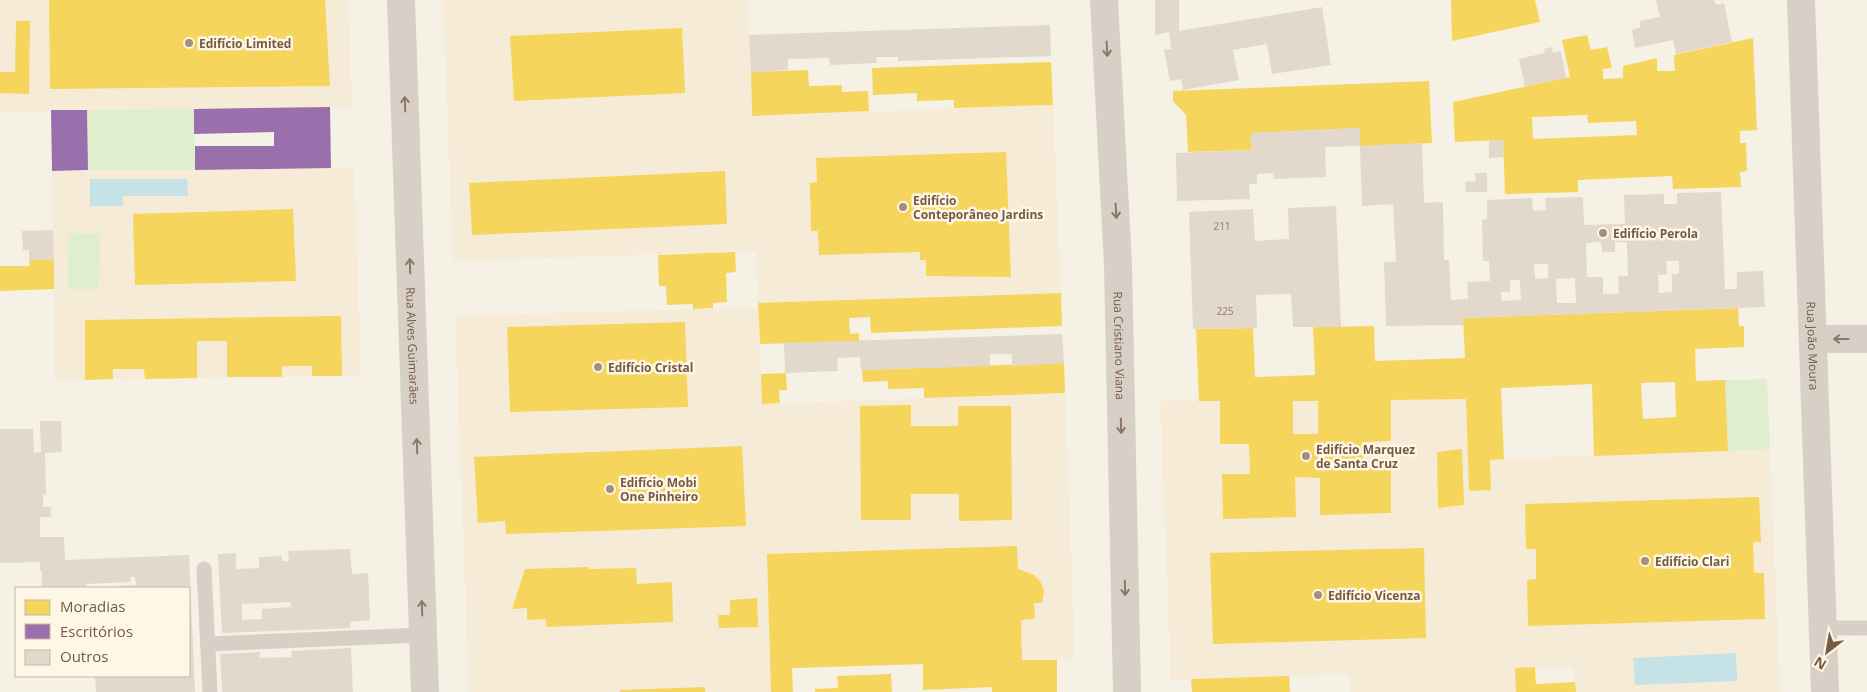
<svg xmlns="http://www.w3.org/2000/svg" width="1867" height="692" viewBox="0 0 1867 692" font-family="'Open Sans',sans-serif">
<rect width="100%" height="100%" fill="#f6f1e5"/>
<path fill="#f6ebd7" d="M0,0H348L352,108L0,112Z
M443,0H748L752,116L1053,105L1061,293L758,303L756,251L453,261Z
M354,167L361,376L55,380L52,171Z
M758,307L762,404L1065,393L1075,659L771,669V692H469L455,316Z
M1466,399L1469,460L1770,449L1780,692H1576L1574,667L1515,668L1516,692H1350L1348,674L1171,680L1160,401Z"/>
<path fill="#deeece" d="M194,109L195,170H88L87,110Z
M69,233L100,234L99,289H68Z
M1767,379L1770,449L1728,451L1725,380Z"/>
<path fill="#c5e2e7" d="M90,179H187L188,196H123V206H90Z
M1736,653L1737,681L1635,685L1633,658Z"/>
<path fill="#f6d55c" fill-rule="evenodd" d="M49,0H325L330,86L50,89Z
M1451,0H1535L1540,22L1452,41Z
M16,21H30L29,94L0,93V72H15Z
M682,28L685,93L514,101L510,36Z
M1587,35L1591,50L1607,47L1612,68L1603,69V79L1623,78V66L1657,58V71H1675L1674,55L1753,38L1757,130L1740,131V143H1746L1747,171L1740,172L1741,187L1673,189L1672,176L1578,180V192L1505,194L1503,140L1455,142L1453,102L1570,77L1562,40ZM1587,115L1588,123L1636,121L1637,135L1533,139L1532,117Z
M1051,62L1053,105L954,108V100L917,101V93L873,95L872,68Z
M808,70L809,86L842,85V92L868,91L869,111L752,116L751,72Z
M1429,81L1432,143L1360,146V128L1251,133V150L1188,152L1186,115L1173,101V91Z
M1006,152L1011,277L926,276V260H920V252L819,255L818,231H811L810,183L817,182L816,158Z
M725,171L727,224L472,235L469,183Z
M293,209L296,281L135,285L133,214Z
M735,252L736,272L726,273L727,302L713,303V308L693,309V304L667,305L666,286H659L658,255Z
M29,260H54V289L0,291V266H30Z
M1061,293L1062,326L871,333L870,317L849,318L850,334L859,333V341L760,344L758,303Z
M1738,308L1739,326H1744V347L1695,349L1696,381L1725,380L1728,451L1594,456L1592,384L1501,388L1504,459L1490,460L1491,490L1469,491L1466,399L1391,400V441L1363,442V468H1391V513L1320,515V478L1295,477L1296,517L1223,519L1222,474H1250L1249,444H1220V401H1199L1196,329L1253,328L1255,377L1315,375L1313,327L1374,326L1375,361L1465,358L1463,318ZM1675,382L1676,417L1643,419L1641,383ZM1293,401H1318V434H1293Z
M341,316L342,376H312V366H282V377H227V341H197V378L145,379L144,369H113V379L85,380V320Z
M685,322L688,407L510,412L507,327Z
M1064,363L1065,393L924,398V388L888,389V381L863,382L862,370Z
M786,373L787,390H779L780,403L762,404L761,374Z
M911,405V426H958V406H1011L1012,520L959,521V494H911V520H861L860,406Z
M742,446L746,526L506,534L505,521L478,523L474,457Z
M1462,449L1464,505L1438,508L1437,452Z
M1759,497L1761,542H1753L1754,573H1764L1765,619L1528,626L1527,580L1536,579V549H1526L1525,504Z
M1017,546L1018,569L1034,575L1040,581L1044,590L1042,603H1034L1035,619L1021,620L1022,660H1057V692H992V687L923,690V664L792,668L793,692H771L767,554Z
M1424,548L1426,638L1213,644L1210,553Z
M589,567V569L636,568L637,584L672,582L673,622L546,627V619L527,620V608L512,609L525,569Z
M757,598L758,627L719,628L718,615H730V600Z
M1535,667L1536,684L1575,682L1576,692H1516L1515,668Z
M891,674L892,692H815V689L838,688L837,676Z
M1289,676L1290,692H1192L1191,679Z
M705,687V692H620V690Z"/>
<path fill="#9970ab" d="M330,107L331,168L195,170V146H274V132L194,134V109Z
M51,110H87L88,170L52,171Z"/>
<path fill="#e2d8cc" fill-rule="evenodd" d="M1155,0H1179V31L1322,7L1331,65L1272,74L1267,44L1233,50L1239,80L1183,90L1181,79L1170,81L1164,50L1171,49L1169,32L1155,35Z
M1656,0H1714L1716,5L1724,3L1732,42L1676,54L1673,40L1635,48L1632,30L1641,27L1639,21L1660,17Z
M1050,25L1051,56L898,61V57H876L877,63L830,65L829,58L788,59V70L751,72L749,35Z
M1552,47L1553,53L1561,51L1566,78L1525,86L1519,59L1545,53L1544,49Z
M1360,128V146L1325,147L1326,177L1274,179L1273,173L1257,174V184H1249L1250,199L1177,201L1176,153L1251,150V133Z
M1503,140V157L1489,158V141Z
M1422,143L1424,203L1443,202L1444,260H1449L1451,300L1468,299L1467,282L1490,281L1489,261H1483L1482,220L1487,219V200L1532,198L1533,211L1546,210L1545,198L1583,197L1584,225L1625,224L1624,195L1664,194V204H1677V193L1721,192L1725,289H1737V272L1763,271L1765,307L1463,318V325L1386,326L1384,262H1396L1393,204L1362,206L1360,146ZM1601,242L1602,252H1615V242H1627L1628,276H1618L1619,294H1603V277H1587L1586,243ZM1666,261H1679V274H1672V292L1659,293L1658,275L1667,274ZM1534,264H1548V278L1535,279ZM1575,278L1576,303H1557L1556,279ZM1510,280H1520L1521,300L1502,301L1501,292H1510Z
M1475,173H1487V192H1466L1465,182L1476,181Z
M1336,206L1341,327H1293L1291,294L1256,295L1257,328L1193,329L1189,212L1253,209L1255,241L1289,239L1288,208Z
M53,230L54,260H29V250H23L22,231Z
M1062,334L1064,363L1012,366V354H990V366L862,370H861L860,357L837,358L838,371L785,373L784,343Z
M40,421H61L62,452L45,453L46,495L43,494V507H51V517H40V537H64L65,560L189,555L195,692H96L95,676H189V588H117V586L136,585L135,577H130L131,582L86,584L87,588H42V571H40V562L0,563V429H33L34,453L41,452Z
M350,549L352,574L368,573L370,620L351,622L350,628L222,633L218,554L236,553V569L259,568V557L282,556V561H289L288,551ZM291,602V607L262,609V619L242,620V604Z
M351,648L353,692H222L220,654L260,652L259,658L292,657L291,651Z"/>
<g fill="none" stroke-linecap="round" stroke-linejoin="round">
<path stroke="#d8cfc7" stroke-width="15" d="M204,569L210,692
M1822,628H1867
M208,644L423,635"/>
<g stroke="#d8cfc7" stroke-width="28">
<path id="s1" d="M401,0L425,692"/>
<path id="s2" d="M1104,0L1118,265L1127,692"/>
<path d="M1814,339H1867"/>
</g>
<path stroke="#d8cfc7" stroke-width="28" id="s3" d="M1801,0L1825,692"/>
</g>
<defs><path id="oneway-shaft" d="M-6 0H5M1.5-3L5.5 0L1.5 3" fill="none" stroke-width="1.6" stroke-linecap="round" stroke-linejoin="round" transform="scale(1.25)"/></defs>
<g stroke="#8e7765">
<use href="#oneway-shaft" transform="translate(1107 49) rotate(87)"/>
<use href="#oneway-shaft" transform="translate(405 104) rotate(-92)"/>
<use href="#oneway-shaft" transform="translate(1116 211) rotate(87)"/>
<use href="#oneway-shaft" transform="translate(410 266) rotate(-92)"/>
<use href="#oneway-shaft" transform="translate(1841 339) rotate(180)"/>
<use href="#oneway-shaft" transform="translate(1121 426) rotate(89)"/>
<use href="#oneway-shaft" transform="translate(417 446) rotate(-92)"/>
<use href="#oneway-shaft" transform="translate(1125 588) rotate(89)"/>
<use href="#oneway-shaft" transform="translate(422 608) rotate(-92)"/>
</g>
<g fill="#a28f7c" stroke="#fff7e5" stroke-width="2">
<circle cx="189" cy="43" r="5"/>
<circle cx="903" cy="207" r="5"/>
<circle cx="1603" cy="233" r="5"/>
<circle cx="598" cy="367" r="5"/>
<circle cx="1306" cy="456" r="5"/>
<circle cx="610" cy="489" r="5"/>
<circle cx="1645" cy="561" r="5"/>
<circle cx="1318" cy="595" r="5"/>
</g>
<g text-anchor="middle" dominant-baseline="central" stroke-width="5" stroke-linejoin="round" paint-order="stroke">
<g font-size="10" fill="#927c68">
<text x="1222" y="226">211</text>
<text x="1225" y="311">225</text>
</g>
<g font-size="12" font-weight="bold" fill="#755a44" stroke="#fff7e5" text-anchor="start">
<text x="199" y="43">Edifício Limited</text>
<text x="913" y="200">Edifício<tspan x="913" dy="14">Conteporâneo Jardins</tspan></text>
<text x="1613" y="233">Edifício Perola</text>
<text x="608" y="367">Edifício Cristal</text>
<text x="1316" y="449">Edifício Marquez<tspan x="1316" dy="14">de Santa Cruz</tspan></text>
<text x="620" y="482">Edifício Mobi<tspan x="620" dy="14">One Pinheiro</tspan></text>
<text x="1655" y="561">Edifício Clari</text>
<text x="1328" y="595">Edifício Vicenza</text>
</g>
<g font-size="12" fill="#755a44" stroke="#fff7e5">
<text stroke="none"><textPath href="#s1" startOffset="346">Rua Alves Guimarães</textPath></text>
<text stroke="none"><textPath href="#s2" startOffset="346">Rua Cristiano Viana</textPath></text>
<text stroke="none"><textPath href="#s3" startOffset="346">Rua João Moura</textPath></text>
</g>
</g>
<rect x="15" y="587" width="175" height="90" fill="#fff7e5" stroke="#c8b8a5"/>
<rect x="25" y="600" width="25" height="15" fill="#f6d55c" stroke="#c8b8a5"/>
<text x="60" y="612" font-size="15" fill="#755a44">Moradias</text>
<rect x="25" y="624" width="25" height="15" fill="#9970ab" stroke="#c8b8a5"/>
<text x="60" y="637" font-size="15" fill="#755a44">Escritórios</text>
<rect x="25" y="650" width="25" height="15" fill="#e2d8cc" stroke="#c8b8a5"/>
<text x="60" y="662" font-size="15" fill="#755a44">Outros</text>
<g transform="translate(1827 652) rotate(211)" stroke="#fff7e5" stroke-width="4" paint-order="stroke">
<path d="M0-4L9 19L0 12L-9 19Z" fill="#755a44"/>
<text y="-8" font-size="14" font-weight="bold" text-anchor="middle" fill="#755a44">N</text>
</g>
</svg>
